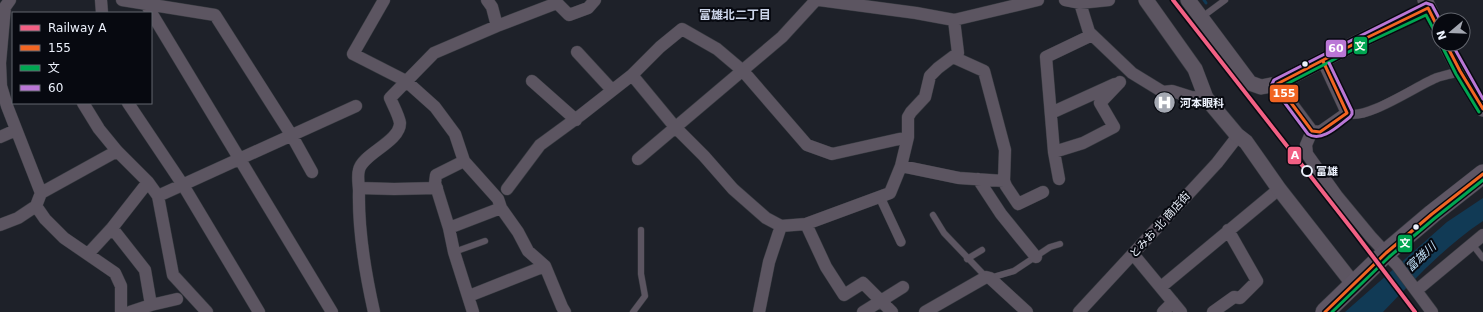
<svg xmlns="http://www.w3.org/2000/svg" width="1483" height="312" viewBox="0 0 1483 312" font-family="'DejaVu Sans','Noto Sans JP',sans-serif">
<rect width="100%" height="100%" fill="#1e2129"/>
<path fill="#113a55" d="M1483,198V221C1445,246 1414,280 1383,312H1345L1447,222Z"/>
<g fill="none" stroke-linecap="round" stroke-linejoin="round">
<path stroke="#113a55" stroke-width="3" d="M1204,0L1206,3"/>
<defs>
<path id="service" d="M1202,17L1225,0
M933,215L944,233L986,277
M1472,244L1483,258
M454,252L485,241
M967,259L982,250
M990,278L1014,271L1050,247L1060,244
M633,312L645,296L641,274V230"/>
<path id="pedestrian" d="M1347,113C1364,122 1418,85 1436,78C1444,75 1452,74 1460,71
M880,197L901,242"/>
<path id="minor" d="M10,0L5,7L0,63L1,86L7,106L41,193
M101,0L102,13
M122,0L215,15L292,136L312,172
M384,0L353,54L406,81L435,107L455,134L464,161L498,199L501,208L518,232L528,251L545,266L562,307L565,312
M487,0L492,7L497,26
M819,0L916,13L954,20L1038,0
M1065,0L1080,3L1109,0
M1080,3L1089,32L1132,73L1163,92L1172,91L1191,97L1206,98
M146,4L332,312
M577,52L612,90
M953,57L984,71L1005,150L1004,181L1006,186L1018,204L1043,192
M632,75L675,127L704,156L733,189L766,218L781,226L806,224L890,193L901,166L908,137V117L911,112L925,97L930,76L938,68L958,53L954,20
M532,81L576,120
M1277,84L1312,131L1320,132L1347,113L1323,61
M83,103L99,129L117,151L148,182L158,196L173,275L207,312
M128,103L183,185L259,312
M1051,113L1115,84
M1312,131L1306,145L1307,154L1337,196L1371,237L1397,265L1432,312
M0,137L16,130
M1054,152L1083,143L1114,127L1100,103L1120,82
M638,159L782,37L816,0
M464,161L436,175L435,183L449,228L454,252L473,312
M901,166L959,178L1004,181
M978,179L1001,214L1036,257
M1059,179L1054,152L1046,57L1092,35
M359,188L394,189L437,188
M507,189L540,145L581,115L632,75L660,47L682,29L717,49L743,71L807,145L832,154L908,137
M158,196L356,106
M36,206L45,219L64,238L115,273L121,286V312
M806,224L826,267L844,295L863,283L892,312
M0,225L18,218L36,206L41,193L117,151
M112,228L145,270L151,305
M449,228L501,208
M88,254L112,228L148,182
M1133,254L1181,312
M1161,287L1279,189
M1417,290L1483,235
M469,296L545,266
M130,312L151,305L177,299
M374,312C365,272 358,232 359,191C359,185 357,176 359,170C362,154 400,142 400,123C399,116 393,105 390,98L434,53L497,26L557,3L569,15L588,8L595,0
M759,312L769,262L781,226
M863,312L903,287
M925,312L986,277L990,278L1027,312
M1079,312L1217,163L1234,141L1237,135
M1163,312L1173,302
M1213,312L1234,297L1240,298L1257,281L1228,230"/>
<path id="tertiary" d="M1146,0L1195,69L1206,98L1237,135L1246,142L1279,189L1354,285
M1188,0L1250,83L1261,87L1277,84L1356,43L1428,8
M1425,0L1439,30
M1446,44L1460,71L1483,109"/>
<path id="primary" d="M1325,312L1386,253L1432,214L1483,174"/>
</defs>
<use href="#service" stroke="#383b41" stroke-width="7"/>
<use href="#pedestrian" stroke="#383b41" stroke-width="10"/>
<use href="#minor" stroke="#383b41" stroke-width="13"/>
<use href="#tertiary" stroke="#383b41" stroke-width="16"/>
<use href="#primary" stroke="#383b41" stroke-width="20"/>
<use href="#service" stroke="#5c5561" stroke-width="6"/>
<use href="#pedestrian" stroke="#5c5561" stroke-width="9"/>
<use href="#minor" stroke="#5c5561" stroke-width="12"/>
<use href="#tertiary" stroke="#5c5561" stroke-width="15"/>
<use href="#primary" stroke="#5e5664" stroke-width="19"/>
<defs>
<path id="bus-1" d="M1446,44L1460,71L1483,109
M1323,61L1347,113L1320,132L1312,131L1277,84L1356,43L1428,8L1439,30
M1325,312L1386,253L1432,214L1483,174"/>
<path id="bus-2" d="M1442,46L1456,74L1479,112
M1279,88L1358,47L1426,15L1435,32
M1332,312L1389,257L1435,218L1483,180"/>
<path id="bus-3" d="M1452,44L1483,99
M1329,63L1352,111V114L1350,117C1339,125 1322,143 1308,134L1273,87L1272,84L1274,80L1354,39L1426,3L1432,5L1440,20"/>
</defs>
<use href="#bus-1" stroke="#070910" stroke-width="6"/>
<use href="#bus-2" stroke="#070910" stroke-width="6"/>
<use href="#bus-3" stroke="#070910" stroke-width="6"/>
<use href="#bus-1" stroke="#f26522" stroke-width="3"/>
<use href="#bus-2" stroke="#00a651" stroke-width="3"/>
<use href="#bus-3" stroke="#ba77d6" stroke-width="3"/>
<defs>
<path id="rail-1" d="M1173,0L1355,233L1415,312"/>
</defs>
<use href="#rail-1" stroke="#070910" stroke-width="7"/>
<use href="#rail-1" stroke="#f26084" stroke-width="4"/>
</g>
<defs>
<symbol id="hospital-disc" viewBox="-11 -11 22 22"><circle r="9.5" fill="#a4a8b2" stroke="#070910"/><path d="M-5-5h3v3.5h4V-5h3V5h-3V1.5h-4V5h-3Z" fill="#fff"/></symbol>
</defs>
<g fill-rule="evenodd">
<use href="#hospital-disc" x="1152" y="90" width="25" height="25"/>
</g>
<g fill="#ecf1fc" stroke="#070910" stroke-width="1.5">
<circle cx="1305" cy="64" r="3.5"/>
<circle cx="1416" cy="227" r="3.5"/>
</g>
<circle fill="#070910" stroke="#ecf1fc" stroke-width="2" cx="1307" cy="171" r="5"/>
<g text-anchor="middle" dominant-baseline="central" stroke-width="4" stroke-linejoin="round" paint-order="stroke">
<g font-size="11" font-weight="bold" fill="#ecf1fc" stroke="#070910" text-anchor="start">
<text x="1180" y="103">河本眼科</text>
</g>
<g font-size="11" font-weight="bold" fill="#ecf1fc" stroke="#070910" text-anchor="start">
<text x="1316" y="171">富雄</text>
</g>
<g font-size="11" fill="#ecf1fc" stroke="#070910">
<text transform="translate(1160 225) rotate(-48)">とみお 北 商店街</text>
</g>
<g font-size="12" font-weight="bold" fill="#ccd5ea" stroke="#070910">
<text x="735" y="15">富雄北二丁目</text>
</g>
<g font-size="12" font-style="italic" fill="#bcdbf2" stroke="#070910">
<text transform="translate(1421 257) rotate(-43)">富雄川</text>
</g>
</g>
<g stroke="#070910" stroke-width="1.5">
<rect x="1353" y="36" width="15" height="19" rx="4" fill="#00a651"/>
<rect x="1325" y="39" width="22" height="19" rx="4" fill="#ba77d6"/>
<rect x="1269" y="84" width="30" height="19" rx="4" fill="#f26522"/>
<rect x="1287" y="146" width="15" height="19" rx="4" fill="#f26084"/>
<rect x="1397" y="234" width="16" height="19" rx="4" fill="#00a651"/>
</g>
<g font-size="11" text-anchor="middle" font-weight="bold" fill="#fff">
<text x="1360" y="50">文</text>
<text x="1336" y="52">60</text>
<text x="1284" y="97">155</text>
<text x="1295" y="159">A</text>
<text x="1405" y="247">文</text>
</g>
<rect x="12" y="12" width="140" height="92" fill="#070910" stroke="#63666e"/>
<rect x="20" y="25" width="20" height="6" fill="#f26084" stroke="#63666e"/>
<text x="48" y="32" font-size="12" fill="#ecf1fc">Railway A</text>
<rect x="20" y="45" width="20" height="6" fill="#f26522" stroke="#63666e"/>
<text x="48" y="52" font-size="12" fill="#ecf1fc">155</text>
<rect x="20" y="65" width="20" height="6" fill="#00a651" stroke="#63666e"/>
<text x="48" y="72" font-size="12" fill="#ecf1fc">文</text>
<rect x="20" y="85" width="20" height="6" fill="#ba77d6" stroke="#63666e"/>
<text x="48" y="92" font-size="12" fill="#ecf1fc">60</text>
<g transform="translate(1451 32) rotate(251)"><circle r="19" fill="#070910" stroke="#63666e"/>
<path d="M0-3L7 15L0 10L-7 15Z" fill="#a4a8b2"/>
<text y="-6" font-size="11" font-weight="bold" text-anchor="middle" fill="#ecf1fc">N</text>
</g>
</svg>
